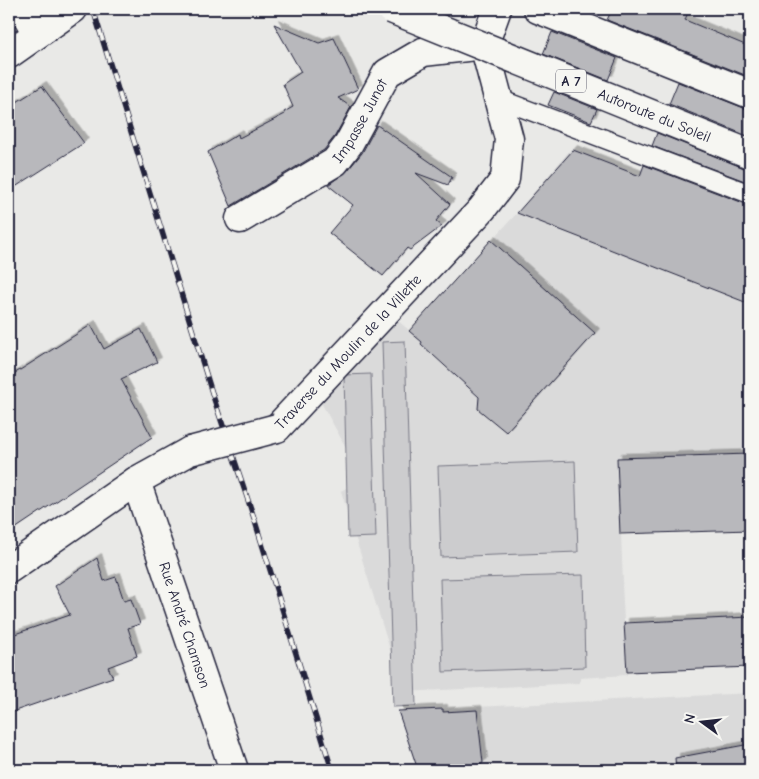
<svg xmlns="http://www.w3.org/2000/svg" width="759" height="779" viewBox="0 0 759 779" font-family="'Comic Neue',sans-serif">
<defs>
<filter id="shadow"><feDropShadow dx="4.5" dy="-4.5" stdDeviation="0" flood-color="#0004"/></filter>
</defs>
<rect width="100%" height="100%" fill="#e9e9e7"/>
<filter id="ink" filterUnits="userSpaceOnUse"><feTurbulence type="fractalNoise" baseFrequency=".02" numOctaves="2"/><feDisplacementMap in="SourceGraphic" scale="10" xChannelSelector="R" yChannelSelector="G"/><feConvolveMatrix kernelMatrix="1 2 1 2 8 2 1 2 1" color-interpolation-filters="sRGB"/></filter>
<g filter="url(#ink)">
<path fill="#dadada" d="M571,149L750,220V530L621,534L623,583L622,584L627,675L580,678V683L403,692L341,491L363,478L318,397L391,315L410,331L517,213Z
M750,693V770H415L417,769L398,711Z"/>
<path fill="#ccccce" stroke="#777784" d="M405,341L416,706L393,707L382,342Z
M371,374L376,537L348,538L344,375Z
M575,461L578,552L441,557L438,466Z
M583,575L585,667L443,672L440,579Z"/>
<path fill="#b8b8bc" stroke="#22223b" filter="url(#shadow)" d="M612,9H689L685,20L750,47V77L607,20Z
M274,24L319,43L334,38L358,89L338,98L351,107L335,136L324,150L231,206L208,152L238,134L239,138L285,114L284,112L293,107L283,84L301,72Z
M552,32L617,58L608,80L543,54Z
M678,82L744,108L750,109V137L669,104Z
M42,86L84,143L9,191V107Z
M554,92L597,109L591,122L548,105Z
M377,125L452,177L448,185L416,173L450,204L436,221L442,226L410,250L407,248L383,276L329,233L353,205L328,185L347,171L362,153Z
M657,133L744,168L750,169V183L652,146Z
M573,150L640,176L644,165L746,204H750V304L517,213Z
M491,240L595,333L506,432L478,409L479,397L421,344L422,342L409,331Z
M91,325L104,349L141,329L157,362L121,379L152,437L9,533V377Z
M750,454V530L620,534L617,458Z
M97,558L104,581L116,577L124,601L131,599L140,624L128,628L137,656L108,667L113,677L9,713V636L70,615L55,586Z
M750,617V667L627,672L624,623Z
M443,709V712L477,710L483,763L473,770H418L398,711Z
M750,744V770H676L675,758Z"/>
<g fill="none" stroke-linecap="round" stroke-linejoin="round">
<defs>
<path id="lane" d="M499,99L750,194"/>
<g id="street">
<path d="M23,9L37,34"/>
<path d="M9,54L73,9"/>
<path id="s1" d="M240,219L335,162L348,145L387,73L423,52L484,45"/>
<path id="s2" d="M277,428L482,209L505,179L509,139L484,45L497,9"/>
<path id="s3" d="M136,481L234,770"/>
<path d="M9,569L136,481L190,451"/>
</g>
<path id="highway" d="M538,9L750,94"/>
</defs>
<use href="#lane" stroke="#22223b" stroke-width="21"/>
<use href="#street" stroke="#22223b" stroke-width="31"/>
<use href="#highway" stroke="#22223b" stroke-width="31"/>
<use href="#lane" stroke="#f6f6f2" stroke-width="18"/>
<use href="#street" stroke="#f6f6f2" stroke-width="28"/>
<use href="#highway" stroke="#f6f6f2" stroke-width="28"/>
<defs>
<path id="rail" d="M93,9L212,393L254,518L332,770"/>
</defs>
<use href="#rail" stroke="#22223b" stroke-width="5.5"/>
<use href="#rail" stroke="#f6f6f2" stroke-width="4" stroke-dasharray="11" stroke-linecap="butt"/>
<defs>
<path id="street-bridge" d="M190,451L277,428"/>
<g id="highway-bridge">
<path id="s4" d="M391,9L750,154"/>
</g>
</defs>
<use href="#street-bridge" stroke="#22223b" stroke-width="31" stroke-linecap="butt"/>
<use href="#highway-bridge" stroke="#22223b" stroke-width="31" stroke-linecap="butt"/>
<use href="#street-bridge" stroke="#f6f6f2" stroke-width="28"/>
<use href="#highway-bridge" stroke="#f6f6f2" stroke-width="28"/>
</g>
</g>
<g text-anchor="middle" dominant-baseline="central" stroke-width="4" stroke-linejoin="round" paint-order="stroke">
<rect fill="#f6f6f2" stroke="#626272" stroke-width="1" x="556" y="69.5" width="30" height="23" rx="4"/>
<g font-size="14" font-weight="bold" fill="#22223b">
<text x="571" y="81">A 7</text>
</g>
<g font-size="15" fill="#22223b" stroke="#f6f6f2">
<text stroke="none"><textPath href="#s4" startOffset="284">Autoroute du Soleil</textPath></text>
<text stroke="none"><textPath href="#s1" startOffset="159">Impasse Junot</textPath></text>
<text stroke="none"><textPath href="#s2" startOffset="104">Traverse du Moulin de la Villette</textPath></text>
<text stroke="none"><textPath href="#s3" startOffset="152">Rue André Chamson</textPath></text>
</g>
</g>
<rect width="759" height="779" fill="none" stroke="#f6f6f2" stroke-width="30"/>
<rect x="15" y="15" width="729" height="749" fill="none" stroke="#22223b" stroke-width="2" filter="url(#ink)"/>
<g transform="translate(702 722) rotate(285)" stroke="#f6f6f2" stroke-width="4" paint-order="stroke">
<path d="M0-4L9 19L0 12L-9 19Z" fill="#22223b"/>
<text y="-8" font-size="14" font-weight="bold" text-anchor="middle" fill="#22223b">N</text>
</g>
</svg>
